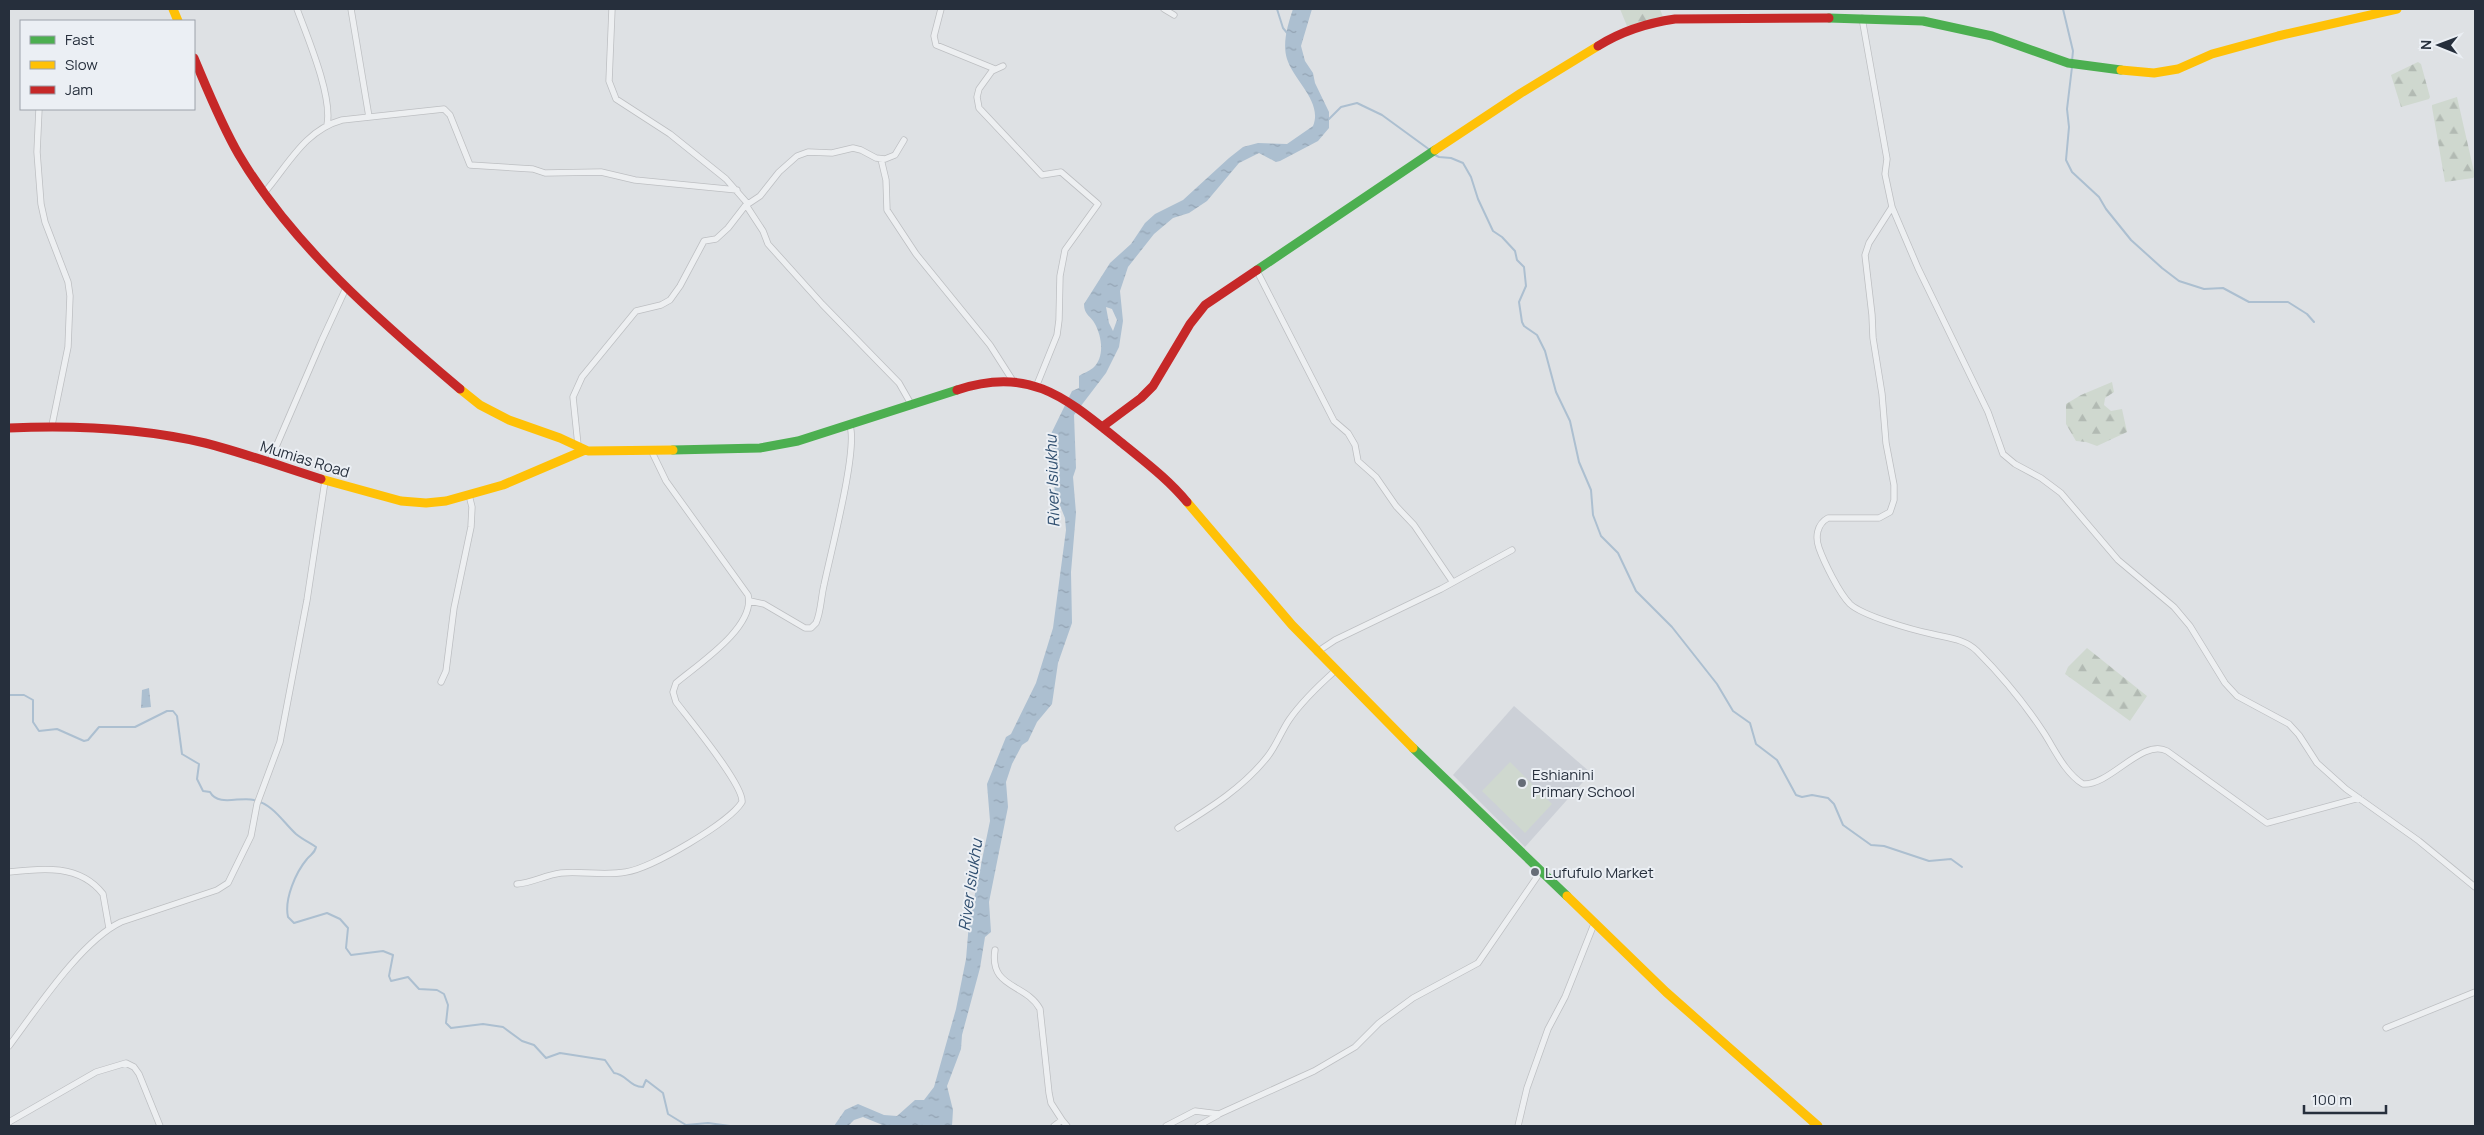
<svg xmlns="http://www.w3.org/2000/svg" width="2484" height="1135" viewBox="0 0 2484 1135" font-family="Manrope,sans-serif">
<defs>
<pattern id="forest-firs" width="22" height="20" patternUnits="userSpaceOnUse" patternTransform="scale(1.25)"><rect width="22" height="20" fill="#cfd8cf"/><path d="M5 1l3.5 6h-7zM16 11l3.5 6h-7z" fill="#b2bab3"/></pattern>
<pattern id="water-ripples" width="26" height="14" patternUnits="userSpaceOnUse" patternTransform="scale(1.25)"><rect width="26" height="14" fill="#acbfd0"/><path d="M2 4q2-2 4 0t4 0M15 11q2-2 4 0t4 0" fill="none" stroke="#94a4b4"/></pattern>
</defs>
<rect width="100%" height="100%" fill="#dee1e4"/>
<path fill="#ccd0d7" d="M1514,706L1591,773L1525,847L1453,775Z"/>
<path fill="url(#forest-firs)" d="M1620,9H1660L1663,17L1627,26Z
M2418,62L2421,64L2430,97L2429,99L2401,107L2391,75Z
M2457,97L2475,176L2473,178L2445,182L2432,107V105Z
M2112,382L2114,392L2105,398L2104,405L2111,411L2122,409L2127,432L2097,446L2086,442L2076,441L2066,424V404L2081,395Z
M2087,648L2147,696L2130,721L2065,674L2068,667Z"/>
<path fill="#cfd8cf" d="M1510,762L1552,804L1525,833L1482,791Z"/>
<path fill="url(#water-ripples)" fill-rule="evenodd" d="M1293,9H1312L1301,46L1305,61L1313,73L1315,83L1329,112V128L1318,141L1280,161L1276,162L1259,153L1239,163L1207,201L1189,213L1173,218L1154,234L1128,267L1120,291L1123,321L1119,347L1106,373L1074,415L1076,468L1073,477L1076,513L1071,572L1072,623L1058,663L1052,704L1037,722L1028,741L1022,745L1012,764L1006,782L1008,807L989,902L991,932L985,937L980,968L962,1035L961,1049L947,1086L953,1110L952,1126H885L863,1117L854,1120L848,1126H834L845,1110L858,1104L884,1115L897,1116L915,1100H924L934,1087L956,1009L966,959L969,923L990,821L987,784L1006,737L1011,734L1036,683L1053,628L1066,530L1065,518L1055,493L1049,438L1072,391L1079,388V376C1083,373 1088,372 1093,368C1105,357 1102,337 1095,324C1091,316 1084,315 1084,304L1110,263L1131,244L1145,223L1155,214L1183,200L1229,158L1243,147L1258,143L1287,144L1313,126C1323,102 1294,81 1287,59C1282,43 1288,24 1293,9ZM1106,307L1112,309L1117,320L1113,331L1109,323Z
M149,688L151,707L141,708L142,690Z"/>
<g fill="none" stroke-linecap="round" stroke-linejoin="round">
<path stroke="#acbfd0" stroke-width="2" d="M1277,9L1283,28L1288,34
M2063,9L2073,51L2072,61
M2072,67L2067,109L2069,127L2066,160L2072,172L2099,197L2106,209L2131,240L2162,268L2179,281L2204,289L2223,288L2249,302H2288L2307,314L2314,322
M1329,119L1341,107L1357,103L1382,115L1430,150
M1433,154L1439,157L1451,158L1463,163L1471,177L1478,199L1493,231L1502,237L1515,251L1517,260L1524,267L1526,286L1519,302L1522,322L1524,326L1537,335L1545,351L1556,392L1570,421L1579,462L1591,490L1593,515L1601,536L1618,553L1636,591L1672,627L1717,684L1733,711L1750,723L1756,744L1777,760L1796,795L1802,797L1812,795L1828,798L1834,804L1843,825L1871,845L1884,846L1929,861L1951,859L1962,867
M9,695H24L33,700V722L39,731L57,729L84,741L88,740L99,727H135L167,711H173L177,716L182,754L199,764L197,779L203,791L210,792C218,807 241,796 254,800C274,805 282,821 296,834C302,839 310,843 316,847C315,853 311,854 307,859C296,872 284,899 288,917L294,923L327,913L340,919L348,928L346,948L351,955L383,951L393,955L389,976L391,981L408,977L419,989L437,990L444,994L448,1005L446,1023L451,1028L483,1024L503,1027L522,1041L534,1045L546,1058L560,1053L605,1060L614,1073C626,1074 630,1087 643,1087L646,1080L663,1093L668,1114L686,1125L708,1123L730,1126"/>
<defs>
<path id="street" d="M297,9C307,36 333,97 327,125
M351,9L369,117
M612,9L609,81L616,99L670,134L726,179L748,204
M941,9L934,36L936,45L995,69
M1164,9L1174,15
M1862,18L1887,159L1885,174L1892,207L1918,268L1988,412L2003,454L2015,464L2041,478L2061,493L2118,560L2174,607L2190,626L2225,683L2237,696L2289,724L2299,735L2317,763L2346,789L2419,841L2475,887
M1003,66L992,71L979,89L977,97L979,108L1042,175L1061,172L1098,204L1065,250L1060,276L1059,320L1057,335L1036,387
M39,109L37,152L41,204L45,222L68,282L70,296L68,347L52,425
M881,159L886,180L887,210L916,254L990,345L1013,381
M265,192C288,165 305,130 342,120L444,109L450,115L470,165L533,169L545,173L601,172L635,180L737,190
M746,205L763,231L768,244L822,304L899,383L911,404
M1892,207L1869,243L1865,255L1872,315L1873,338L1882,394L1886,443L1894,485V500L1890,512L1879,518H1828C1817,524 1815,537 1819,548C1824,562 1839,593 1850,604C1863,616 1913,630 1932,634C1948,638 1965,639 1977,651C2002,676 2025,704 2044,733C2055,750 2065,773 2083,784C2110,786 2142,738 2167,751L2267,823L2359,798
M1257,271L1334,421L1348,433L1355,445L1358,461L1376,477L1396,506L1414,525L1452,581
M578,445L573,397L582,377L636,311L661,305L670,300L680,286L704,241L716,239L728,228L745,206L760,196L779,172L797,156L808,152L832,153L853,148L861,150L876,158L885,159L895,155L904,140
M269,463L322,340L346,288
M750,601L764,604L805,628H811L816,623C821,612 821,597 824,585C830,555 858,450 850,426
M1317,652L1335,640L1441,589L1512,550
M441,682L446,671L454,608L471,527L472,507L469,495
M1178,828C1210,808 1244,787 1268,756C1276,746 1281,732 1289,720C1302,701 1318,686 1336,670
M9,872C42,868 80,864 103,894L109,928
M517,884C532,883 545,875 561,873C582,871 604,876 626,872C652,868 729,823 742,802C744,785 688,718 676,702L673,692L676,683C697,665 756,627 748,595L666,481L651,450
M995,950C989,989 1026,983 1040,1009L1049,1093L1051,1103L1062,1120
M2386,1028L2475,992
M9,1046C36,1010 81,941 121,922L217,890L228,883L251,836L257,804L280,742L307,600L325,481
M9,1122L96,1072L126,1063L134,1067L139,1074L160,1126
M1054,1126L1062,1120L1067,1126
M1166,1126L1195,1111L1219,1114L1314,1071L1355,1047L1379,1023L1413,998L1478,963L1541,871
M1198,1126L1218,1115
M1518,1126L1527,1088L1548,1029L1565,997L1594,924"/>
</defs>
<use href="#street" stroke="#bdbfc2" stroke-width="7"/>
<use href="#street" stroke="#edeff1" stroke-width="5.5"/>
<path stroke="#4caf50" stroke-width="9" d="M1829,18L1923,21L1992,36L2068,63L2121,70
M1257,270L1435,150
M673,450L760,448L798,441L957,390
M1413,748L1567,896"/>
<path stroke="#ffc107" stroke-width="9" d="M173,9L178,21
M2121,70L2154,73L2178,69L2212,54L2278,36L2397,9
M1435,150L1521,93L1598,46
M460,389L480,405L509,420L560,438L588,451L673,450
M321,479L401,501L426,503L446,501L503,485L585,450
M1187,502L1292,625L1413,748
M1567,896L1666,992L1818,1126"/>
<path stroke="#c62828" stroke-width="9" d="M1598,46C1622,31 1647,23 1675,19L1829,18
M194,58C208,91 221,124 239,155C292,245 381,322 460,389
M957,390C1031,365 1067,399 1122,443C1145,462 1168,479 1187,502
M1102,427L1141,398L1153,386L1190,324L1205,305L1257,270
M9,428C75,425 141,428 205,443C244,453 283,467 321,479"/>
</g>
<g fill="#666d77" stroke="#ebeff4" stroke-width="2">
<circle cx="1522" cy="783" r="5"/>
<circle cx="1535" cy="872" r="5"/>
</g>
<g text-anchor="middle" dominant-baseline="central" stroke-width="4" stroke-linejoin="round" paint-order="stroke">
<g font-size="15" fill="#262f3c" stroke="#ebeff4">
<text transform="translate(305 459) rotate(17)">Mumias Road</text>
</g>
<g font-size="15" fill="#262f3c" stroke="#ebeff4" text-anchor="start">
<text x="1532" y="774">Eshianini<tspan x="1532" dy="17">Primary School</tspan></text>
<text x="1545" y="872">Lufufulo Market</text>
</g>
<g font-size="16" font-style="italic" fill="#304f70" stroke="#ebeff4">
<text transform="translate(1052 481) rotate(-92)">River Isiukhu</text>
<text transform="translate(970 885) rotate(-82)">River Isiukhu</text>
</g>
</g>
<rect width="2484" height="1135" fill="none" stroke="#262f3c" stroke-width="20"/>
<rect x="20" y="20" width="175" height="90" fill="#ebeff4" stroke="#9ca2aa"/>
<rect x="30" y="36" width="25" height="8" fill="#4caf50" stroke="#9ca2aa"/>
<text x="65" y="45" font-size="15" fill="#262f3c">Fast</text>
<rect x="30" y="61" width="25" height="8" fill="#ffc107" stroke="#9ca2aa"/>
<text x="65" y="70" font-size="15" fill="#262f3c">Slow</text>
<rect x="30" y="86" width="25" height="8" fill="#c62828" stroke="#9ca2aa"/>
<text x="65" y="95" font-size="15" fill="#262f3c">Jam</text>
<g transform="translate(2439 45) rotate(271)" stroke="#ebeff4" stroke-width="4" paint-order="stroke">
<path d="M0-4L9 19L0 12L-9 19Z" fill="#262f3c"/>
<text y="-8" font-size="14" font-weight="bold" text-anchor="middle" fill="#262f3c">N</text>
</g>
<path d="M2304 1105v8h82v-8" fill="none" stroke="#262f3c" stroke-width="2.5"/>
<text x="2312" y="1105" font-size="15" fill="#262f3c" stroke="#ebeff4" stroke-width="4" paint-order="stroke">100 m</text>
</svg>
